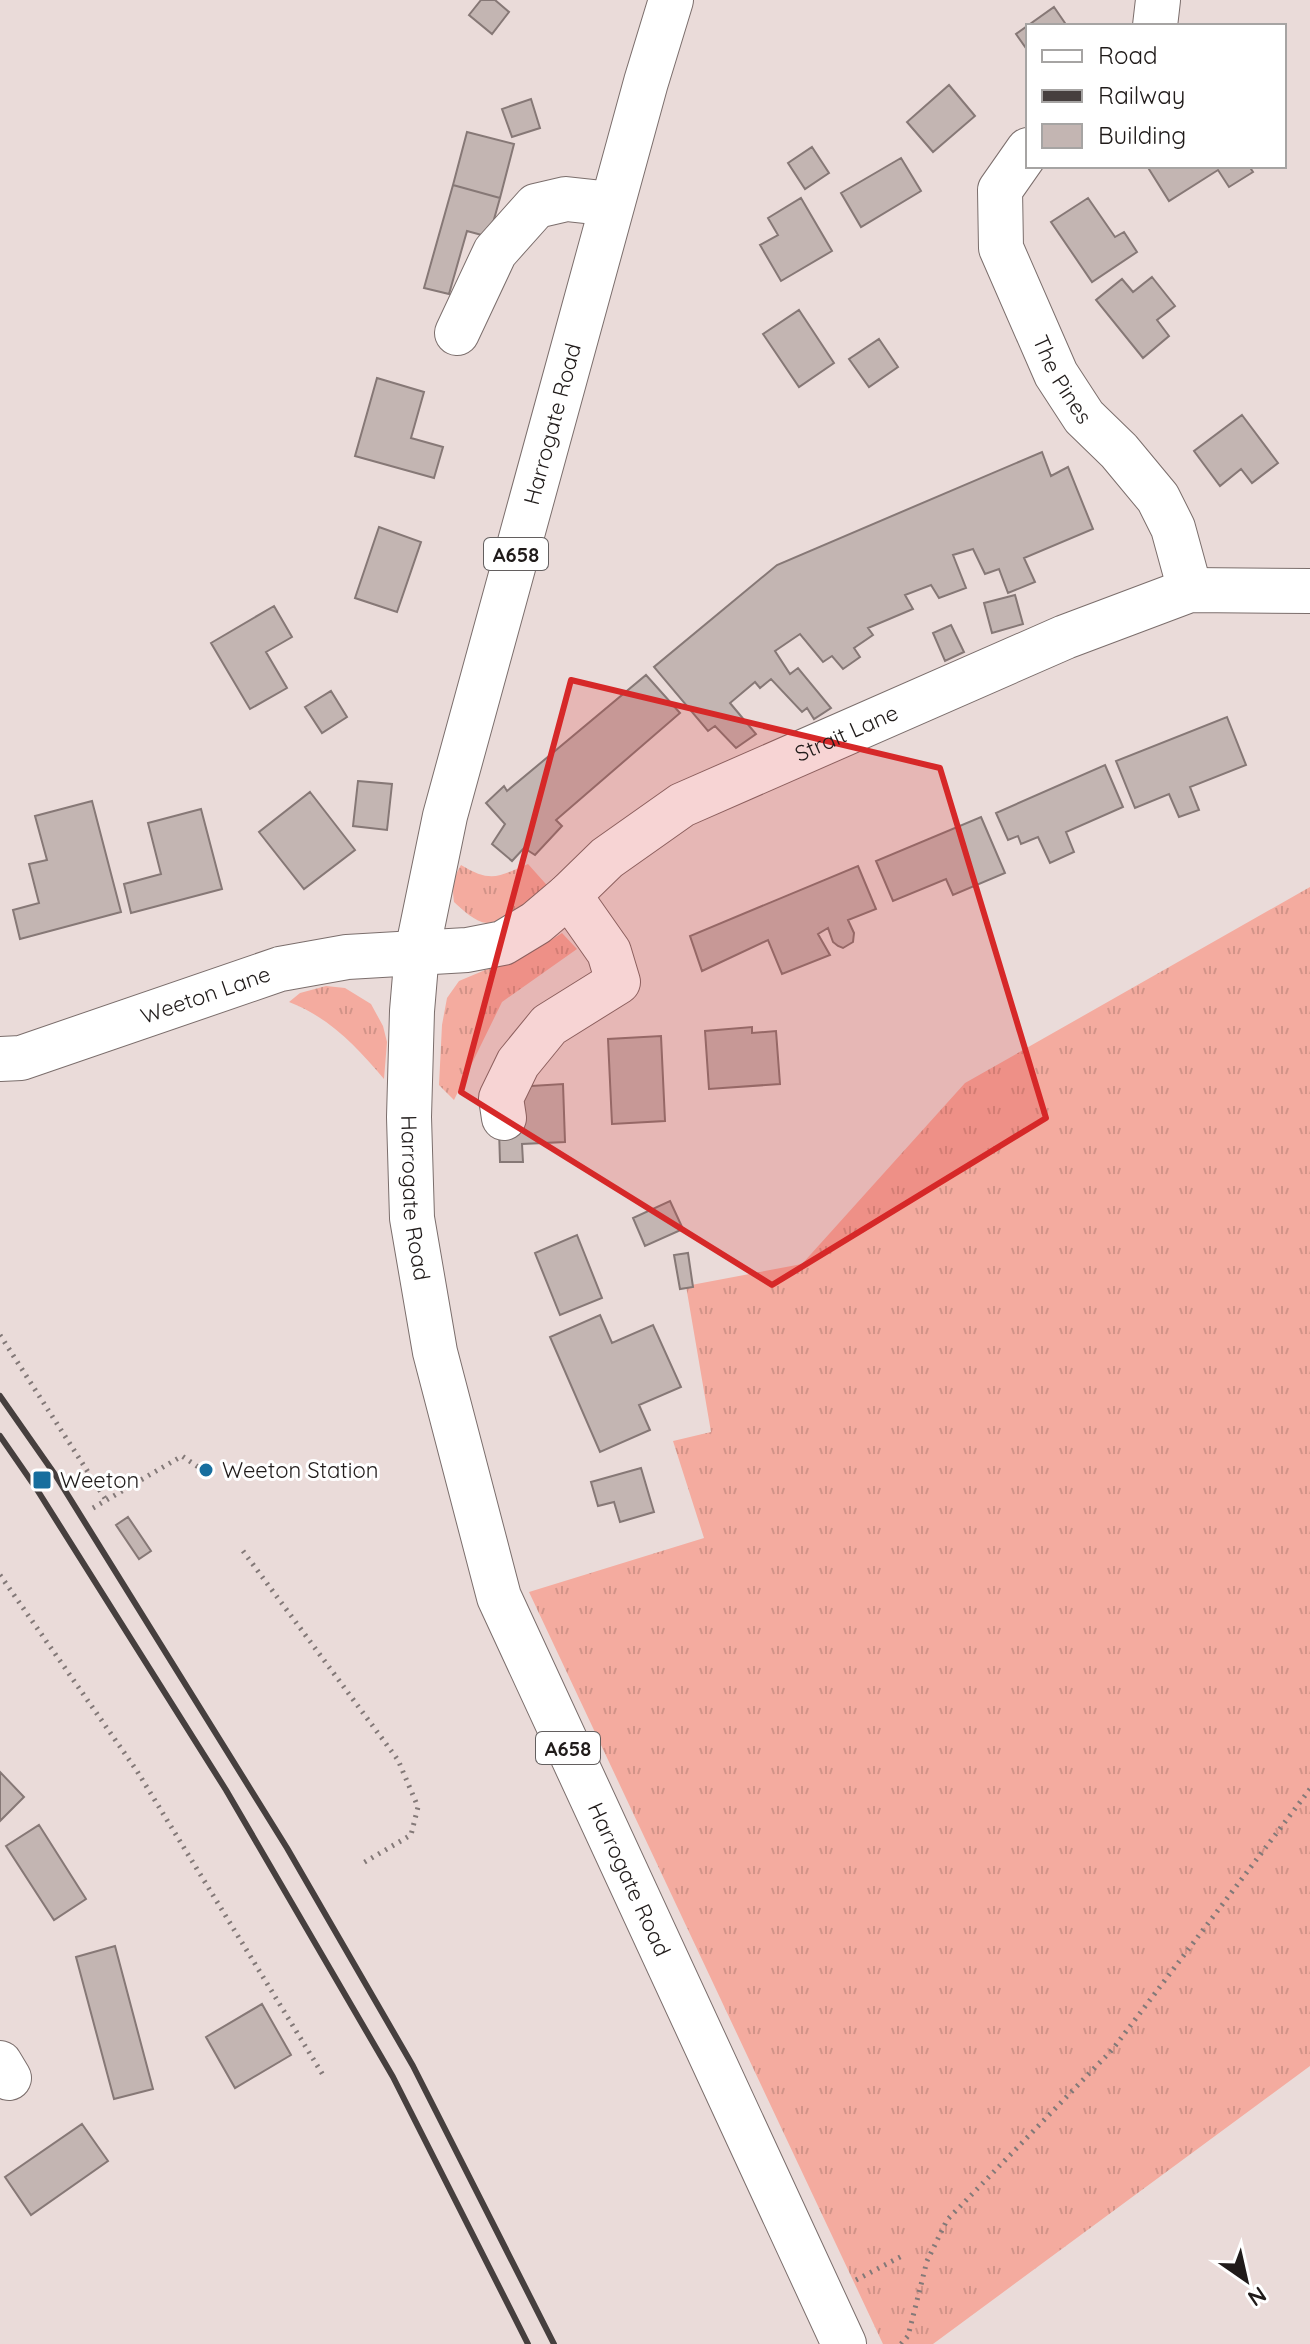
<svg xmlns="http://www.w3.org/2000/svg" width="1310" height="2344" viewBox="0 0 1310 2344" font-family="Quicksand,sans-serif">
<defs>
<pattern id="grass-tufts" width="24" height="20" patternUnits="userSpaceOnUse" patternTransform="scale(2)"><rect width="24" height="20" fill="#f4ab9f"/><path d="M3 7l-1-3M5 7V3M7 7l1-3M15 17l-1-3M17 17v-4M19 17l1-3" fill="none" stroke="#d19388"/></pattern>
</defs>
<rect width="100%" height="100%" fill="#eadbd9"/>
<path fill="url(#grass-tufts)" d="M528,864L553,892C537,901 504,924 487,923C475,922 463,910 454,902C452,887 453,878 461,865C491,883 498,877 528,864Z
M1310,887V2066L933,2344H883L529,1592L704,1538L673,1441L711,1432L686,1286L802,1264L965,1083Z
M562,933L577,949L502,1002L454,1100L439,1085L442,1025L447,998L459,981L540,947Z
M326,986L345,988L371,1004L383,1026L387,1042L384,1079C356,1046 330,1018 289,1002L300,993Z"/>
<path fill="#c3b5b2" stroke="#867876" stroke-width="2" d="M481,0H495L509,12L492,34L469,15Z
M1054,7L1067,26H1028V51L1016,34Z
M949,85L975,116L933,152L907,122Z
M531,99L540,128L512,137L502,109Z
M467,132L514,144L500,198L453,185Z
M812,147L829,173L805,189L788,163Z
M901,158L921,191L861,227L841,193Z
M1147,166H1249L1253,172L1229,187L1218,170L1169,201Z
M453,185L500,198L489,237L467,231L449,294L424,288Z
M801,198L832,251L781,281L760,245L778,235L768,218Z
M1088,198L1115,237L1124,232L1137,252L1092,282L1051,222Z
M1152,277L1175,306L1157,320L1169,336L1143,358L1096,300L1122,279L1133,292Z
M799,310L834,363L799,387L763,334Z
M879,339L898,367L869,387L849,359Z
M377,378L424,392L411,438L443,447L434,478L355,456Z
M1242,415L1278,463L1252,483L1241,469L1220,486L1194,451Z
M1042,452L1051,476L1068,467L1093,529L1024,558L1035,582L1008,593L999,569L985,574L973,549L953,555L966,588L939,598L931,585L905,595L913,609L868,628L873,635L854,648L860,657L843,669L832,656L823,662L800,634L775,651L790,674L798,668L831,708L814,719L807,708L802,712L771,679L760,688L755,682L730,703L756,734L736,748L715,726L708,731L654,667L777,565Z
M379,527L421,542L397,612L355,598Z
M1015,595L1023,624L992,633L984,603Z
M274,606L292,637L266,652L287,688L250,709L211,643Z
M951,625L964,652L945,661L933,633Z
M646,675L680,713L556,820L562,826L535,855L524,848L512,861L492,844L505,824L486,803L504,786L507,791Z
M331,691L347,717L322,733L305,707Z
M1227,717L1246,765L1190,787L1199,810L1179,817L1169,794L1135,808L1116,761Z
M1105,765L1123,807L1066,832L1074,852L1050,863L1038,837L1021,844L1018,836L1008,840L996,813Z
M358,781L392,784L387,830L353,826Z
M310,792L355,850L304,889L259,832Z
M92,801L121,912L20,939L13,910L39,903L29,864L47,860L35,816Z
M201,809L222,889L131,913L124,884L161,874L148,823Z
M981,817L1005,873L953,895L946,879L893,901L876,861Z
M858,866L876,909L848,920L854,933L853,942L843,948L838,946L833,942L828,928L818,934L830,955L782,974L768,940L702,971L690,936Z
M752,1027V1033L776,1031L780,1084L709,1089L705,1031Z
M661,1036L665,1121L612,1124L608,1039Z
M563,1084L565,1142L522,1144L523,1162H500L499,1130L515,1087Z
M670,1201L683,1229L645,1246L633,1218Z
M577,1235L602,1298L560,1315L535,1253Z
M688,1253L693,1287L680,1289L674,1255Z
M600,1315L612,1343L653,1325L681,1387L639,1405L650,1430L600,1452L550,1337Z
M641,1468L654,1512L620,1522L614,1502L598,1506L591,1482Z
M128,1517L151,1551L139,1559L116,1525Z
M0,1772L24,1797L0,1821Z
M39,1825L86,1899L54,1920L6,1846Z
M115,1946L153,2089L114,2099L76,1957Z
M262,2004L291,2055L235,2088L206,2037Z
M82,2124L108,2161L31,2215L5,2177Z"/>
<g fill="none" stroke-linecap="round" stroke-linejoin="round">
<defs>
<g id="minor">
<path d="M1155,26L1158,0"/>
<path id="s1" d="M1028,150L1000,190L1001,248L1056,374L1084,417L1119,451L1158,498L1173,528L1190,590"/>
<path d="M457,333L495,252L536,206L566,199L612,204"/>
<path id="s2" d="M0,1059L21,1058L280,969L347,957L467,950L503,943L536,923L569,895L607,858L682,805L1065,637L1190,590L1310,591"/>
<path d="M504,1118L501,1098L518,1063L549,1025L618,982L609,952L569,895"/>
<path d="M0,2063L9,2078"/>
</g>
<g id="highway">
<path id="s3" d="M671,0L646,82L445,816L417,952L412,1011L409,1117L412,1218L435,1352L499,1597L844,2344"/>
</g>
</defs>
<use href="#minor" stroke="#7b6e6c" stroke-width="46"/>
<use href="#highway" stroke="#7b6e6c" stroke-width="46"/>
<path stroke="#837978" stroke-width="5" stroke-dasharray="2 6" stroke-linecap="butt" d="M0,1335L106,1500
M93,1508L182,1456L213,1477
M243,1551L398,1760L418,1807L411,1835L363,1863
M0,1575L137,1771L323,2075
M856,2280L902,2256
M901,2344L908,2336L927,2261L947,2220L1112,2050L1310,1789"/>
<use href="#minor" stroke="#fff" stroke-width="44"/>
<use href="#highway" stroke="#fff" stroke-width="44"/>
<path stroke="#463f3e" stroke-width="6" d="M0,1396L56,1476L287,1848L413,2066L554,2344
M0,1436L36,1488L226,1790L393,2077L528,2344"/>
</g>
<path fill="#d62828" fill-opacity="0.2" stroke="#d62828" stroke-width="6" stroke-linejoin="round" d="M571,680L940,768L1046,1118L772,1285L461,1092Z"/>
<g fill="#176e9e" stroke="#fff" stroke-width="3">
<circle cx="206" cy="1470" r="8"/>
<rect x="32" y="1470" width="20" height="20" rx="4"/>
</g>
<g text-anchor="middle" dominant-baseline="central" stroke-width="6" stroke-linejoin="round" paint-order="stroke">
<g fill="#fff" stroke="#635f5f" stroke-width="2">
<rect x="484" y="538" width="64" height="32" rx="6"/>
<rect x="536" y="1732" width="64" height="32" rx="6"/>
</g>
<g font-size="20" font-weight="bold" fill="#201b1a">
<text x="516" y="554">A658</text>
<text x="568" y="1748">A658</text>
</g>
<g font-size="22" fill="#201b1a" stroke="#fff">
<text stroke="none"><textPath href="#s1" startOffset="252">The Pines</textPath></text>
<text transform="translate(552 424) rotate(-75)">Harrogate Road</text>
<text stroke="none"><textPath href="#s2" startOffset="926">Strait Lane</textPath></text>
<text stroke="none"><textPath href="#s2" startOffset="216">Weeton Lane</textPath></text>
<text stroke="none"><textPath href="#s3" startOffset="1232">Harrogate Road</textPath></text>
<text stroke="none"><textPath href="#s3" startOffset="1952">Harrogate Road</textPath></text>
</g>
<g font-size="22" fill="#201b1a" stroke="#fff" text-anchor="start">
<text x="222" y="1470">Weeton Station</text>
<text x="60" y="1480">Weeton</text>
</g>
</g>
<rect x="1026" y="24" width="260" height="144" fill="#ffffff" stroke="#a6a4a3" stroke-width="2"/>
<rect x="1042" y="50" width="40" height="12" fill="#ffffff" stroke="#a6a4a3" stroke-width="2"/>
<text x="1098" y="64" font-size="24" fill="#201b1a">Road</text>
<rect x="1042" y="90" width="40" height="12" fill="#463f3e" stroke="#a6a4a3" stroke-width="2"/>
<text x="1098" y="104" font-size="24" fill="#201b1a">Railway</text>
<rect x="1042" y="124" width="40" height="24" fill="#c3b5b2" stroke="#a6a4a3" stroke-width="2"/>
<text x="1098" y="144" font-size="24" fill="#201b1a">Building</text>
<g transform="translate(1246 2280) rotate(146)" stroke="#ffffff" stroke-width="6" paint-order="stroke">
<path d="M0-6L14 30L0 20L-14 30Z" fill="#201b1a"/>
<text y="-12" font-size="22" font-weight="bold" text-anchor="middle" fill="#201b1a">N</text>
</g>
</svg>
